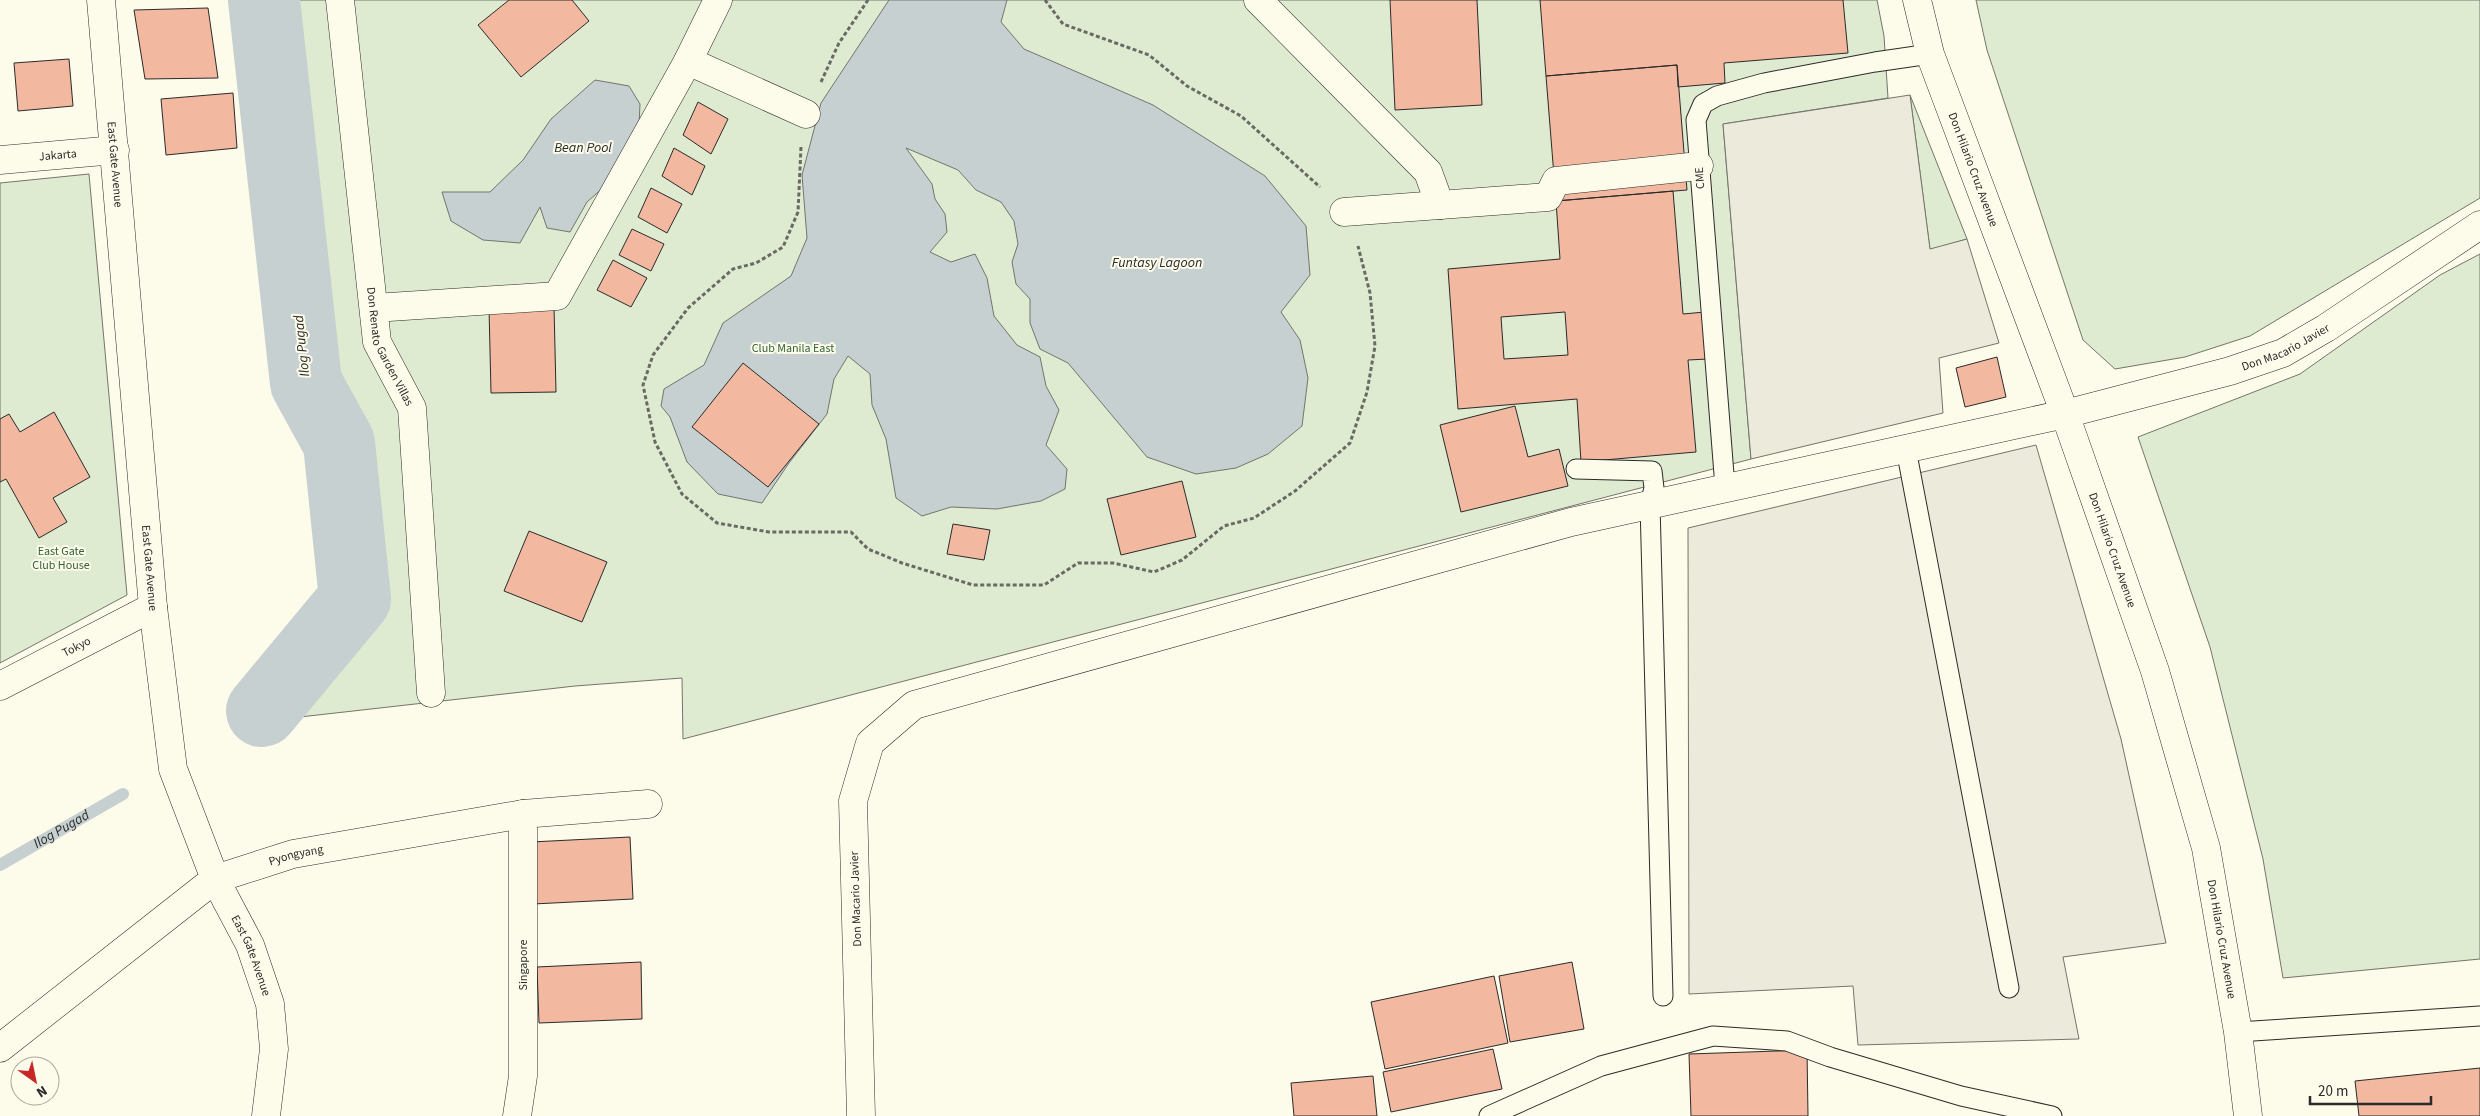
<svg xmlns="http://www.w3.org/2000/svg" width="2480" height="1116" viewBox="0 0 2480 1116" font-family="'Source Sans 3',sans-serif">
<rect width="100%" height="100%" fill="#fdfbea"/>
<path fill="#deebd1" stroke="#74746e" d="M276,0H1877L1884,36L1888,98L1723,124L1751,459L683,739L682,678L575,686L291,718L376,596L356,424L329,363Z
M1976,0H2480V198L2250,336L2185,357L2115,369L2083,340L1987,50Z
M1910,95L1967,239L1930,250Z
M89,174L127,595L0,663V183Z
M2480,254V959L2283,978L2263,859L2210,647L2138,437L2300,374L2440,275Z"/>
<path fill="#eceadb" stroke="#74746e" d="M1910,95L1930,249L1967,239L1999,343L1939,358L1943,413L1751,459L1723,124Z
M2036,445L2121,739L2166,943L2063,957L2079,1039L1858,1045L1853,986L1689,994L1688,528Z"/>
<path fill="#c7d0d0" stroke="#74746e" d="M889,0H1007L1001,22L1024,49L1153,105L1265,176L1306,226L1310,275L1281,312L1300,340L1308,378L1302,426L1268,454L1236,468L1196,474L1147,457L1068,363L1040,349L1030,323V299L1016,284L1012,262L1018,244L1014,221L1001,202L976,190L958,170L906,148L932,184L935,199L945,214L947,232L930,252L951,262L975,254L987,278L994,316L1017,345L1040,357L1046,386L1059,410L1046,445L1067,469L1065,489L1041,501L997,509L951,507L922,516L896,498L886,439L872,405L870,374L848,356L834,379L827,414L789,463L762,503L718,494L687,462L670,417L661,406L664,389L704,365L723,323L791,276L807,238L802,175L821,103Z
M595,80L629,86L640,104L639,126L614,178L587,202L570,232L547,228L540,207L520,243L483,240L451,221L442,192H490L523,160L551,119Z"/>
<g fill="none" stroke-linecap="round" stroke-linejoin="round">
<path stroke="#c7d0d0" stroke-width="12" id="s1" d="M0,865L123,794"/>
<path stroke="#c7d0d0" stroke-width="72" d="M262,711L355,599L339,443L306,383L264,0"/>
</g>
<path fill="#f2b8a0" stroke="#2b2b2b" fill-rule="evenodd" d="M509,0H572L589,21L521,77L478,25Z
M1390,0H1477L1482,105L1395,110Z
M1540,0H1843L1848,53L1724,63L1725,83L1678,87L1677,65L1546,76Z
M208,8L218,78L145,79L134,10Z
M69,59L73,106L18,111L14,63Z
M1677,65L1687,190L1556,201L1546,76Z
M233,93L237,148L166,155L161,99Z
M698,102L728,119L711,154L683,135Z
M674,148L705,166L692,195L662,176Z
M651,188L682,204L667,233L638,217Z
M1673,191L1683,314L1705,312L1708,359L1688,360L1696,452L1581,462L1577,399L1458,409L1448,269L1560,259L1556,201ZM1565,312L1568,355L1504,359L1501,317Z
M632,229L664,244L651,271L619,255Z
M613,260L647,278L631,307L597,290Z
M554,306L556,392L491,393L489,308Z
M1997,357L2006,397L1965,407L1956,368Z
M743,363L819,424L768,487L692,427Z
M1515,406L1528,457L1559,449L1568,486L1461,512L1440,425Z
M54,412L90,477L53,498L67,522L39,538L6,479L0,482V419L9,414L20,432Z
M1182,481L1196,537L1121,555L1107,499Z
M953,524L990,530L984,560L947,554Z
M529,531L607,562L582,622L504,591Z
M630,837L633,899L533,904L531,842Z
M641,962L642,1019L539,1023L537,967Z
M1572,962L1584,1029L1510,1042L1499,976Z
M1494,976L1508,1043L1385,1069L1371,1002Z
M1493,1049L1502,1089L1391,1112L1383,1072Z
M1807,1050L1808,1116H1691L1689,1054Z
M2480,1068V1116H2359L2355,1081Z
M1373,1076L1377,1116H1294L1291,1083Z"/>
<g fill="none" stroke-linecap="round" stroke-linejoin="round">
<defs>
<path id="lane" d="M1906,449L2009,988
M1576,469L1652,471L1654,488L1650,504L1663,996
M1725,487L1696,120L1703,104L1717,96L1764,83L1875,62L1930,54
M2238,1032L2480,1016
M1489,1116L1601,1066L1713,1036L1787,1041L1830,1057L1961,1096L2052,1116"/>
<g id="street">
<path id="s2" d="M101,0L153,607L173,769L215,879L250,945L270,1004L274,1049L266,1116"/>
<path id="s3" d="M340,0L377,342L412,408L431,693"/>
<path d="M1258,0L1428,172L1440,205"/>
<path d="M688,61L806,114"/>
<path id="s4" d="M0,160L115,150"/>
<path d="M1344,212L1548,197L1556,181L1699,166"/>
<path d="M374,308L557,296L688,61L718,0"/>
<path id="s5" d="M0,686L153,607"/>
<path id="s6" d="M0,1048L215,879L293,854L523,814L648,804"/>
<path d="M517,1116L523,1076V814"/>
<path d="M861,1116L853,801L870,743L914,705L1571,522L2065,414"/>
</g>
<g id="secondary">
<path id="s7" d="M1917,0L1930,54L2065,414L2155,671L2206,848L2238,1032L2248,1116"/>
<path id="s8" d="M2065,414L2230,371L2283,353L2326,328L2480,225"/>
</g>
</defs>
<use href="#lane" stroke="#2b2b2b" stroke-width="21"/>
<use href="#street" stroke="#2b2b2b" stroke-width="29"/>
<use href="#secondary" stroke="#2b2b2b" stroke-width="29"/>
<path stroke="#6a6964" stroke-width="3" stroke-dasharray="4 2.5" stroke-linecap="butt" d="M1045,0L1063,24L1149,55L1187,86L1241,116L1320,187
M821,82L839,43L868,0
M801,147L798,212L783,247L756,263L733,269L688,308L653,355L643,385L655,442L682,494L717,523L769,532H851L868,549L902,563L973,585H1044L1078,563H1113L1154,572L1182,560L1224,526L1254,518L1295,491L1350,443L1367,392L1375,346L1370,293L1358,246"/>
<use href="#lane" stroke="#fdfbea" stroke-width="19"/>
<use href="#street" stroke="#fdfbea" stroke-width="28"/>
<use href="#secondary" stroke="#fdfbea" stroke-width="28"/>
</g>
<g text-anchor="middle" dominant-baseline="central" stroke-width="4" stroke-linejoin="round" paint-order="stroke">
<g font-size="12" fill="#2b2b2b" stroke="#fdfbea">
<text stroke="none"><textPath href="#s4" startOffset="58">Jakarta</textPath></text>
<text stroke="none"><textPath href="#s2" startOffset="165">East Gate Avenue</textPath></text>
<text stroke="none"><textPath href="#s7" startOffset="179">Don Hilario Cruz Avenue</textPath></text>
<text transform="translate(1700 178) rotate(-94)">CME</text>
<text stroke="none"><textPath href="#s3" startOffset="352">Don Renato Garden Villas</textPath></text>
<text stroke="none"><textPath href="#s8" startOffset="231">Don Macario Javier</textPath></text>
<text stroke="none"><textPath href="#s7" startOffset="584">Don Hilario Cruz Avenue</textPath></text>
<text stroke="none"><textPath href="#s2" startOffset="570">East Gate Avenue</textPath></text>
<text stroke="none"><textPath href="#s5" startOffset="86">Tokyo</textPath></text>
<text stroke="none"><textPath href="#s6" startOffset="358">Pyongyang</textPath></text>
<text transform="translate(856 899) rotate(-92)">Don Macario Javier</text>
<text stroke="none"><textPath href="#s7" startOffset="989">Don Hilario Cruz Avenue</textPath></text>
<text stroke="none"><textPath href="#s2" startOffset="975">East Gate Avenue</textPath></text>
<text transform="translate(523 965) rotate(-90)">Singapore</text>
</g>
<g font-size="12" fill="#34623c" stroke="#fdfbea">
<text x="793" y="348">Club Manila East</text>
<text x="61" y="551">East Gate<tspan x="61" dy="14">Club House</tspan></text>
</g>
<g font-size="14" font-style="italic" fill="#2b2b2b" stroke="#fdfbea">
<text x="583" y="148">Bean Pool</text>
<text x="1157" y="263">Funtasy Lagoon</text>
<text transform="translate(302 346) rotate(-96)">Ilog Pugad</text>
<text stroke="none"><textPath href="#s1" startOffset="71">Ilog Pugad</textPath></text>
</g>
</g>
<g transform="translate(35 1081) rotate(147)"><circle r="24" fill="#fdfbea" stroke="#a9a89e"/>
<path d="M0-4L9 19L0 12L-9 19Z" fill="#c62828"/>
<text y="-8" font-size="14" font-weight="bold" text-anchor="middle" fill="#2b2b2b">N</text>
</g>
<path d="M2310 1096v8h121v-8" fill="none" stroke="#2b2b2b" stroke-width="2.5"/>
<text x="2318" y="1096" font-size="15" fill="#2b2b2b" stroke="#fdfbea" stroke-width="4" paint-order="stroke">20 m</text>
</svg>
